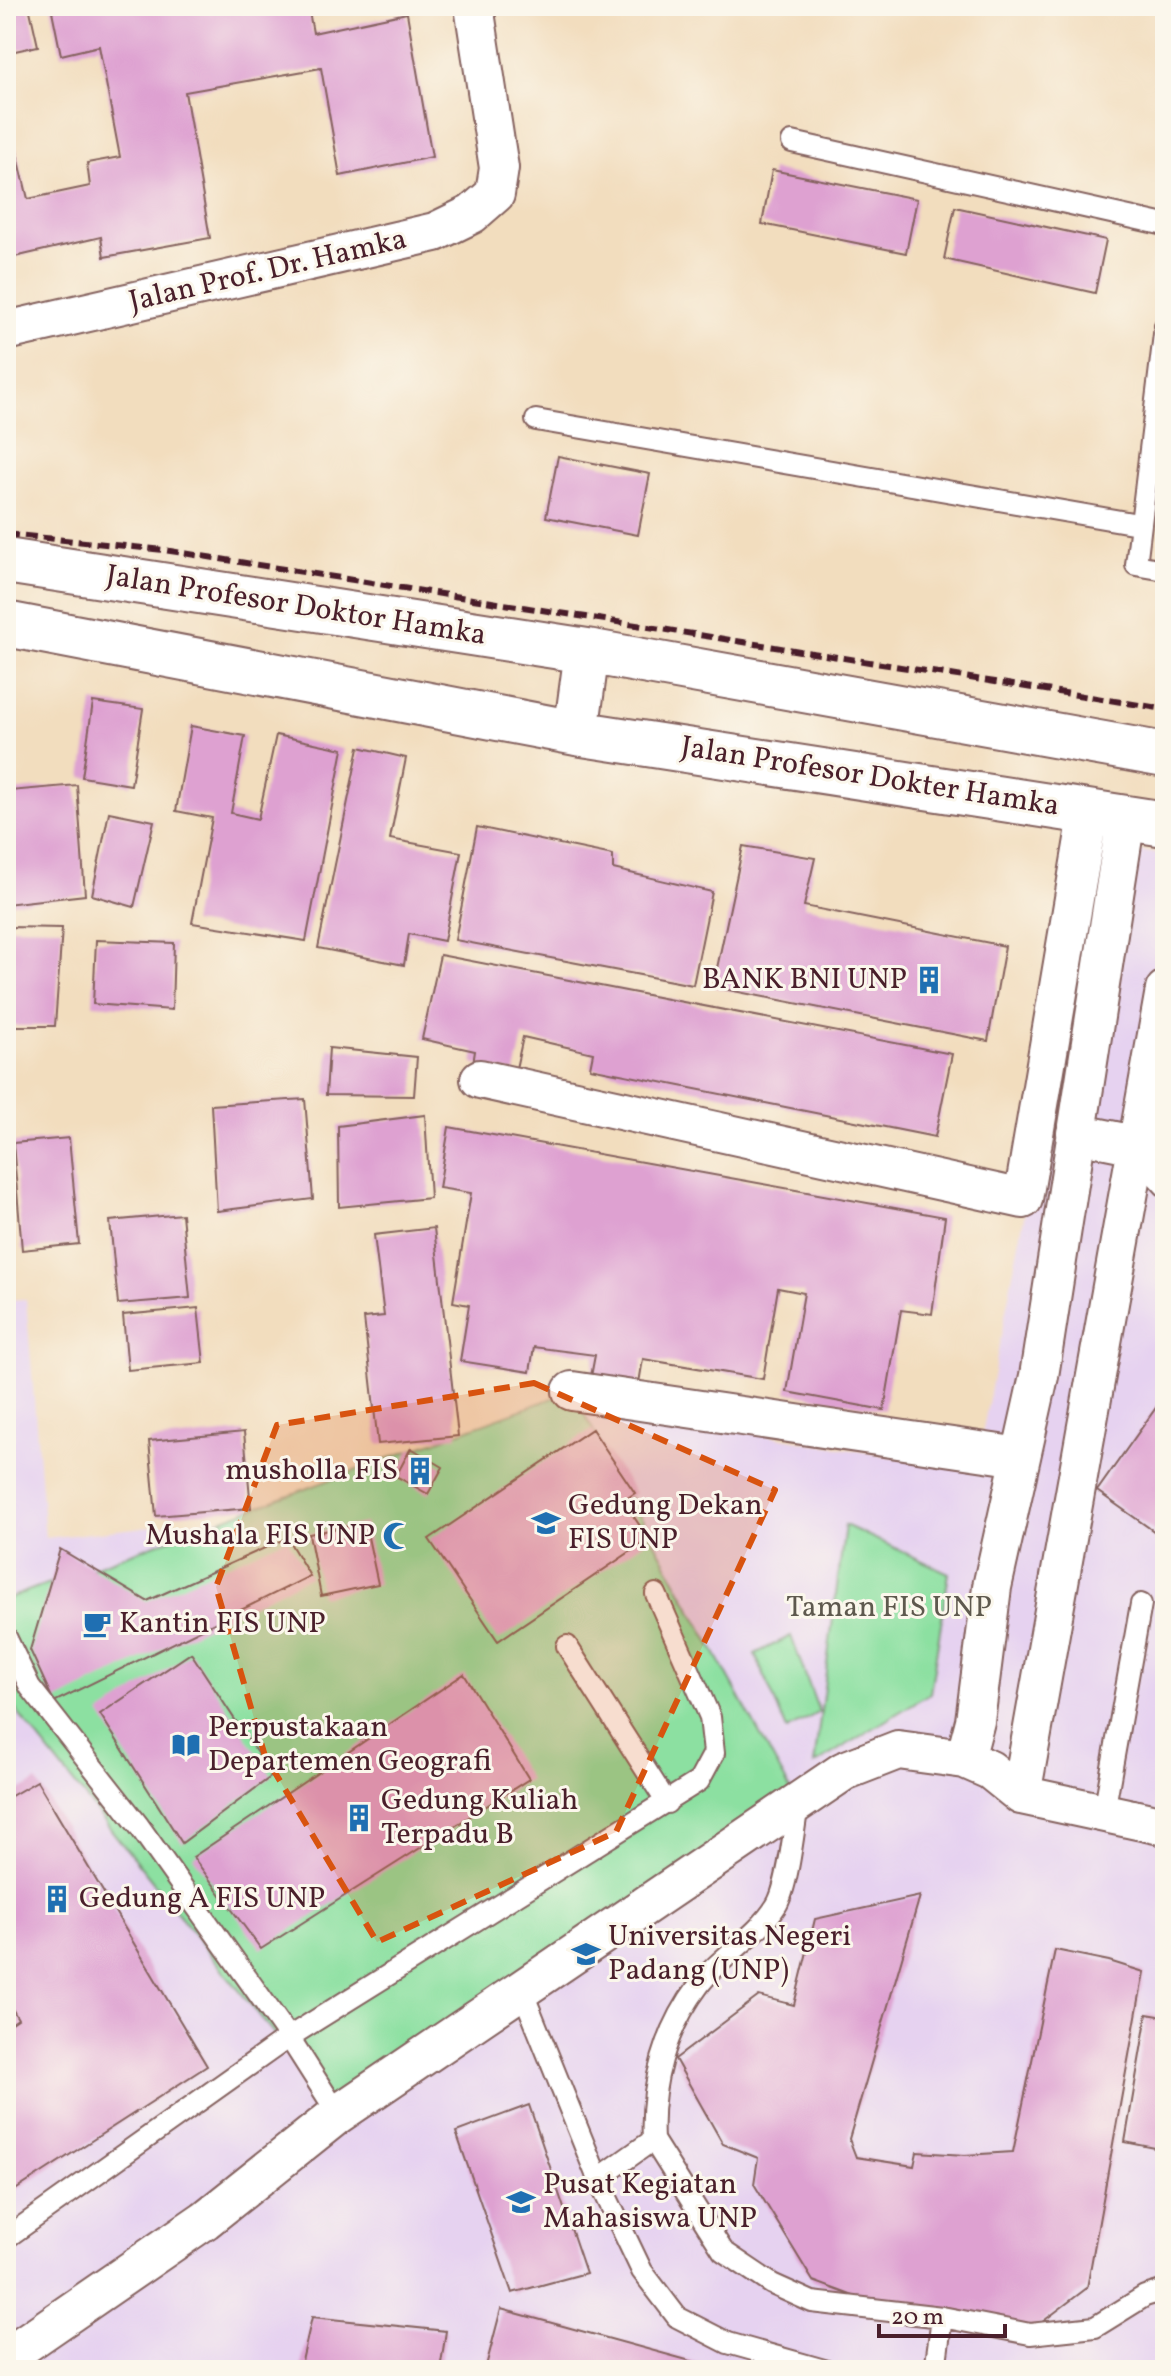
<svg xmlns="http://www.w3.org/2000/svg" width="1171" height="2376" viewBox="0 0 1171 2376" font-family="Vollkorn,serif">
<rect width="100%" height="100%" fill="#fbf7ec"/>
<filter id="ink" filterUnits="userSpaceOnUse"><feTurbulence type="fractalNoise" baseFrequency=".0125" numOctaves="2"/><feDisplacementMap in="SourceGraphic" scale="16" xChannelSelector="R" yChannelSelector="G"/><feConvolveMatrix kernelMatrix="1 2 1 2 8 2 1 2 1" color-interpolation-filters="sRGB"/></filter>
<filter id="wash" filterUnits="userSpaceOnUse"><feTurbulence type="fractalNoise" baseFrequency=".006" numOctaves="4" result="noise"/><feDisplacementMap in="SourceGraphic" scale="32" xChannelSelector="R" yChannelSelector="G"/><feGaussianBlur stdDeviation="1.8" result="paint"/><feColorMatrix in="noise" values="0 0 0 0 0 0 0 0 0 0 0 0 0 0 0 0 0 1.4 0 .05"/><feComposite in="paint" operator="in"/></filter>
<g filter="url(#wash)">
<rect width="100%" height="100%" fill="#f2ddbe"/>
<path fill="#e6d2f0" d="M1096,844L1165,855V2370H6V1300L26,1299L45,1538L374,1502L539,1439L596,1406L975,1471Z"/>
<path fill="#8ce0a1" stroke="#6b8066" stroke-width="2" d="M572,1391L798,1804L338,2114L6,1698V1599Z
M845,1525L949,1573L930,1693L814,1765Z
M791,1636L819,1712L787,1730L755,1654Z"/>
<g id="blocks">
<path fill="#dea1d1" d="M6,6H29L38,46L6,53Z
M51,6H308L313,33L407,13L432,157L340,176L321,68L185,92L210,238L104,257L101,237L6,259V132L12,131L28,199L90,186L87,163L120,157L99,46L61,55Z
M772,170L917,199L906,253L762,224Z
M955,207L1106,240L1095,293L944,259Z
M558,456L650,474L638,535L546,517Z
M93,702L143,709L131,785L82,777Z
M191,726L245,736L231,813L258,819L276,735L343,749L306,941L192,923L212,818L176,811Z
M359,747L406,758L390,839L461,852L444,941L409,934L404,965L318,948Z
M6,778L10,791L77,785L85,895L6,904Z
M109,812L154,821L134,907L92,895Z
M477,827L613,855V869L712,892L693,985L455,940Z
M743,846L815,858L804,906L1005,946L988,1041L713,987Z
M8,927L62,928L55,1026H6Z
M96,940L174,943L172,1010L93,1004Z
M440,955L952,1054L935,1137L590,1068L593,1053L523,1037L515,1073L473,1064L475,1051L422,1039Z
M329,1048L417,1057L414,1096L326,1095Z
M305,1099L313,1199L217,1211L211,1105Z
M425,1115L430,1198L339,1207L338,1126Z
M449,1127L945,1217L932,1314L901,1310L884,1410L787,1392L804,1293L778,1288L763,1379L643,1359L637,1395L589,1387L595,1355L534,1347L530,1372L460,1361L469,1305L453,1302L471,1193L439,1188Z
M69,1138L79,1244L22,1250L13,1143Z
M182,1214L190,1298L118,1304L110,1221Z
M434,1228L458,1436L378,1444L364,1318L384,1316L374,1235Z
M198,1308L204,1363L128,1370L123,1315Z
M6,1330L13,1433H6Z
M1165,1395V1539L1097,1491Z
M592,1429L635,1493L623,1501L649,1539L498,1641L429,1539Z
M244,1432L251,1508L156,1516L149,1441Z
M411,1448L443,1467L428,1494L396,1476Z
M365,1523L378,1584L321,1596L309,1534Z
M287,1538L310,1576L54,1702L30,1650L60,1549L147,1601Z
M191,1653L272,1776L182,1843L100,1714Z
M464,1674L529,1779L261,1949L193,1857Z
M37,1781L207,2066L6,2196V2027L18,2019L6,1998V1799Z
M920,1896L849,2139L856,2157L914,2166L917,2152L965,2155L1013,2152L1055,1950L1109,1961L1144,1972L1087,2288L1033,2329L875,2304L813,2281L754,2184L758,2158L723,2144L675,2059L759,1996L794,2005L815,1919Z
M1147,2014L1165,2017V2150L1125,2142Z
M529,2105L586,2273L512,2293L456,2132Z
M501,2309L720,2369V2370H485Z
M312,2317L446,2331L440,2370H300Z"/>
</g>
</g>
<g filter="url(#ink)">
<use href="#blocks" fill-opacity="0" stroke="#85625e" stroke-width="2"/>
<g fill="none" stroke-linecap="round" stroke-linejoin="round">
<defs>
<path id="service" d="M792,142L1165,225
M1165,326L1136,565L1165,570
M536,420L1138,524
M1137,1156L1165,1186
M6,1637L30,1687L139,1826L289,2037L338,2114
M567,1646L667,1803
M1104,1812L1141,1604
M521,1988L598,2179L642,2271L677,2317L728,2343L824,2370
M653,2140L723,2251L772,2284L812,2302L942,2317L1030,2334L1095,2327L1145,2296L1165,2290
M598,2179L653,2140C650,2085 665,2030 699,1985C720,1956 756,1938 776,1906C788,1888 794,1828 798,1804
M6,2238L289,2037L699,1781L714,1753L710,1717L656,1594
M935,2370L942,2317"/>
<path id="minor" d="M6,331L435,232L472,214L495,194L499,168L474,6
M480,1079L1023,1199L1089,810
M1076,1133L1165,1151
M572,1391L1020,1457
M965,1759L975,1721L992,1587L1039,1376L1126,818
M1021,1795L1165,990
M6,2357L205,2220L338,2114L844,1771L898,1750L965,1759L990,1770L1021,1795L1165,1826"/>
<path id="trunk" d="M6,561L587,651L1165,755
M6,624L576,733L1165,824
M576,733L587,651"/>
</defs>
<use href="#service" stroke="#85625e" stroke-width="24"/>
<use href="#minor" stroke="#85625e" stroke-width="42"/>
<use href="#trunk" stroke="#85625e" stroke-width="48"/>
<use href="#service" stroke="#fff" stroke-width="20"/>
<use href="#minor" stroke="#fff" stroke-width="38"/>
<use href="#trunk" stroke="#fff" stroke-width="44"/>
<path stroke="#4a1f2b" stroke-width="6" stroke-dasharray="12 6" stroke-linecap="butt" d="M6,534L164,550L1165,709"/>
</g>
</g>
<path fill="#d8530f" fill-opacity="0.2" stroke="#d8530f" stroke-width="6" stroke-dasharray="16 10" stroke-linejoin="round" d="M534,1383L775,1490L616,1832L377,1942L265,1756L216,1587L277,1425Z"/>
<defs>
<symbol id="building-bare" viewBox="-9 -9 18 18"><path d="M-4-6H4V6H1V3H-1V6H-4ZM-2.5-4.3h1.7v1.8h-1.7ZM.8-4.3h1.7v1.8H.8ZM-2.5-1h1.7V.8h-1.7ZM.8-1h1.7V.8H.8Z" fill="#1f6fb2" stroke="#fbf7ec" stroke-width="2.5" paint-order="stroke"/></symbol>
<symbol id="university-bare" viewBox="-9 -9 18 18"><path d="M0-5L7-2L0 1L-7-2ZM-4 1L0 2.5L4 1V4Q0 6-4 4Z" fill="#1f6fb2" stroke="#fbf7ec" stroke-width="2.5" paint-order="stroke"/></symbol>
<symbol id="mosque-bare" viewBox="-9 -9 18 18"><path d="M3.5-4.9A6 6 0 1 0 3.5 4.9A5 5 0 1 1 3.5-4.9Z" fill="#1f6fb2" stroke="#fbf7ec" stroke-width="2.5" paint-order="stroke"/></symbol>
<symbol id="cafe-bare" viewBox="-9 -9 18 18"><path d="M-5.5-4.5H6V0H3Q3 3.5 0 3.5H-2.5Q-5.5 3.5-5.5 0ZM3-3.2v2h1.7v-2ZM-6 4.5H4V6H-6Z" fill="#1f6fb2" stroke="#fbf7ec" stroke-width="2.5" paint-order="stroke"/></symbol>
<symbol id="library-bare" viewBox="-9 -9 18 18"><path d="M-6-4Q-3-5.5-.7-3.5V5Q-3 3-6 4ZM6-4Q3-5.5 .7-3.5V5Q3 3 6 4Z" fill="#1f6fb2" stroke="#fbf7ec" stroke-width="2.5" paint-order="stroke"/></symbol>
</defs>
<g fill-rule="evenodd">
<use href="#building-bare" x="909" y="960" width="40" height="40"/>
<use href="#building-bare" x="400" y="1451" width="40" height="40"/>
<use href="#university-bare" x="526" y="1503" width="40" height="40"/>
<use href="#mosque-bare" x="377" y="1516" width="40" height="40"/>
<use href="#cafe-bare" x="77" y="1604" width="40" height="40"/>
<use href="#library-bare" x="166" y="1725" width="40" height="40"/>
<use href="#building-bare" x="339" y="1798" width="40" height="40"/>
<use href="#building-bare" x="37" y="1879" width="40" height="40"/>
<use href="#university-bare" x="566" y="1934" width="40" height="40"/>
<use href="#university-bare" x="501" y="2182" width="40" height="40"/>
</g>
<g text-anchor="middle" dominant-baseline="central" stroke-width="6" stroke-linejoin="round" paint-order="stroke">
<g font-size="30" fill="#4a1f2b" stroke="#fbf7ec">
<text transform="translate(268 271) rotate(-13)">Jalan Prof. Dr. Hamka</text>
<text transform="translate(296 606) rotate(9)">Jalan Profesor Doktor Hamka</text>
<text transform="translate(870 777) rotate(9)">Jalan Profesor Dokter Hamka</text>
</g>
<g font-size="30" fill="#4a1f2b" stroke="#fbf7ec" text-anchor="start">
<text x="907" y="980" text-anchor="end">BANK BNI UNP</text>
<text x="398" y="1471" text-anchor="end">musholla FIS</text>
<text x="568" y="1506">Gedung Dekan<tspan x="568" dy="34">FIS UNP</tspan></text>
<text x="375" y="1536" text-anchor="end">Mushala FIS UNP</text>
<text x="119" y="1624">Kantin FIS UNP</text>
<text x="208" y="1728">Perpustakaan<tspan x="208" dy="34">Departemen Geografi</tspan></text>
<text x="381" y="1801">Gedung Kuliah<tspan x="381" dy="34">Terpadu B</tspan></text>
<text x="79" y="1899">Gedung A FIS UNP</text>
<text x="608" y="1937">Universitas Negeri<tspan x="608" dy="34">Padang (UNP)</tspan></text>
<text x="543" y="2185">Pusat Kegiatan<tspan x="543" dy="34">Mahasiswa UNP</tspan></text>
</g>
<g font-size="30" fill="#5e594e" stroke="#fbf7ec">
<text x="889" y="1608">Taman FIS UNP</text>
</g>
</g>
<rect width="1171" height="2376" fill="none" stroke="#fbf7ec" stroke-width="32"/>
<path d="M879 2324v12h126v-12" fill="none" stroke="#4a1f2b" stroke-width="4"/>
<text x="891" y="2324" font-size="24" fill="#4a1f2b" stroke="#fbf7ec" stroke-width="6" paint-order="stroke">20 m</text>
</svg>
